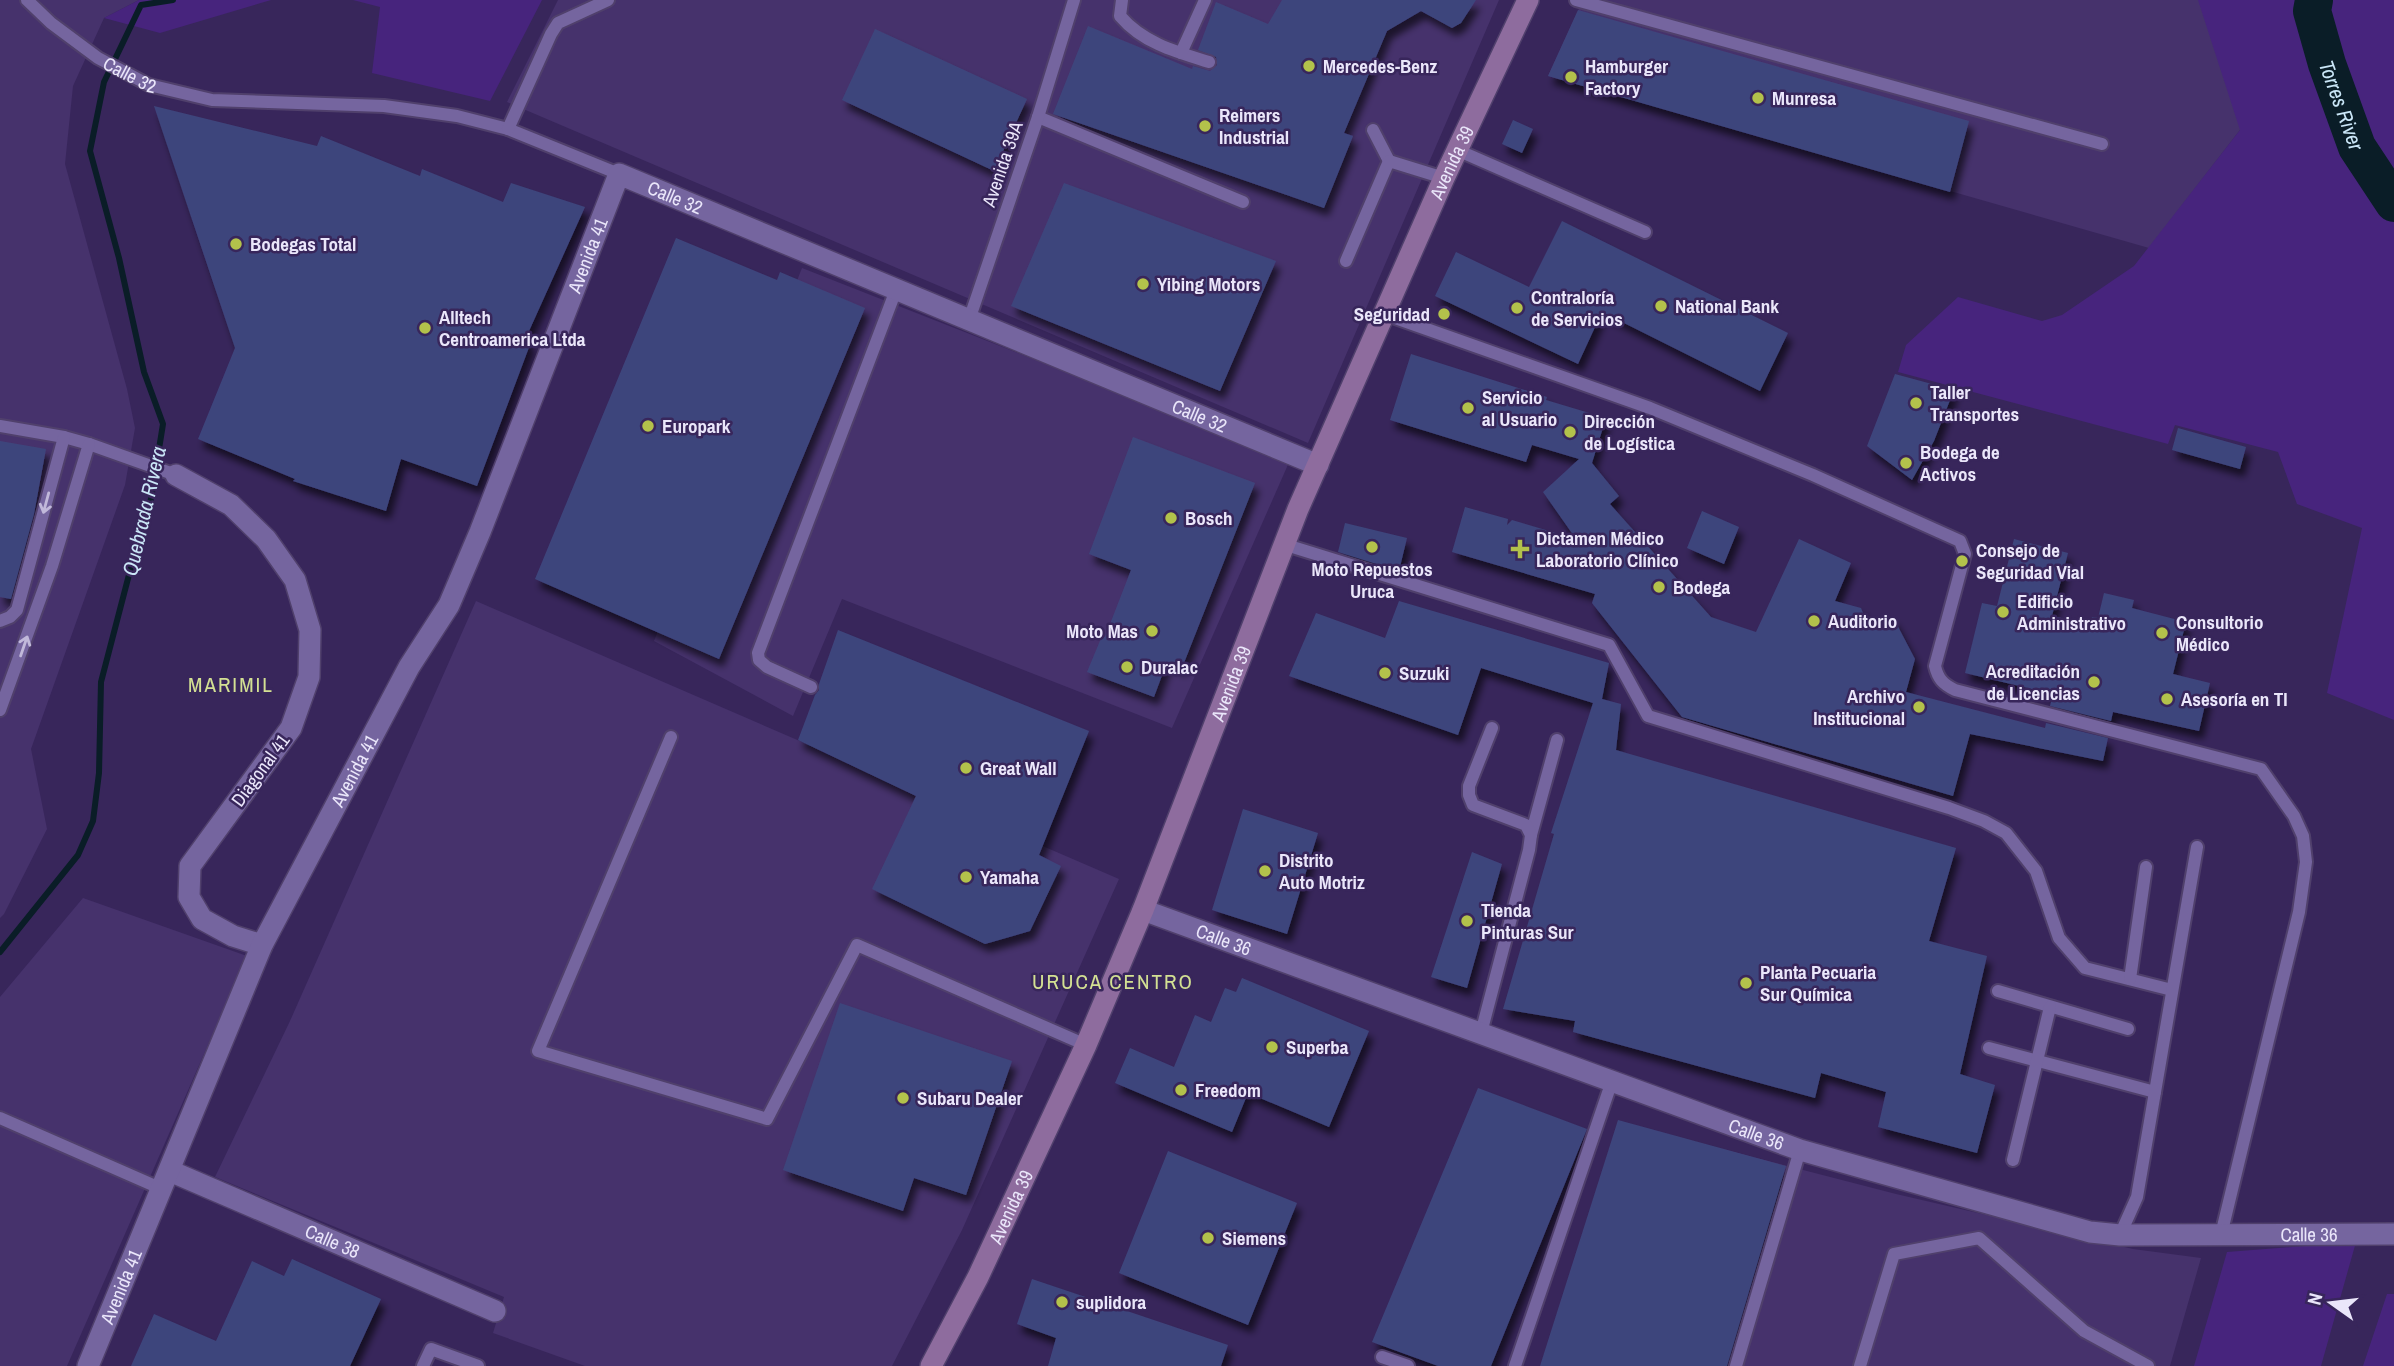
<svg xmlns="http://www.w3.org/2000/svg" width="2394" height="1366" viewBox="0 0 2394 1366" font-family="'Archivo Narrow',sans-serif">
<defs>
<filter id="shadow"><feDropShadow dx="4.5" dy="8" stdDeviation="3.5" flood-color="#0009"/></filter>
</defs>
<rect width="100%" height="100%" fill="#38265b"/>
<path fill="#46326c" d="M0,0H139L104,18L73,86L65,164L127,389L135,428L125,485L31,749L47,829L4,914L0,918Z
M558,0H1499L1308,443L507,102Z
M1583,0H2288L2240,130L2149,248L1548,76Z
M802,268L1290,460L1172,728L842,599L793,716L654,641Z
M476,601L1119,879L962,1230L892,1366H585L493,1333L504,1297L215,1177L290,1021Z
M83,898L247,956L67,1366H0V997Z
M1691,1141L1896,1194L2133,1249L2201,1258L2170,1366H1625Z"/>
<path fill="#47247d" d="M139,0H271L160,33L104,18Z
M353,0H542L490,101L372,73L380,7Z
M2198,0H2394V720L2327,693L2362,528L2297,504L2278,452L2175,425L2168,444L1898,372L1906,345L1958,297L2042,321L2062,315L2134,266L2240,130Z
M2356,1242L2321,1366H2194L2227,1252Z
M2387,1294H2394V1366H2363Z"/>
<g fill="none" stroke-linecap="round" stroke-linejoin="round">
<path stroke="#0a1d27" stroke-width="6" d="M0,952L78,855L93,821L99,773L101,682L137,544L151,499L163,424L144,372L119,258L90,151L104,82L141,5L173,0"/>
<path stroke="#0a1d27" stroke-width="38" id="s1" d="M2314,0L2312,11L2327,64L2357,147L2394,203"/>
</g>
<path fill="#3e457c" filter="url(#shadow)" d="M1282,0H1476L1461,23L1452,28L1421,11L1387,31L1344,133L1353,136L1324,208L1053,114L1088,26L1192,69L1193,66L1210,71L1217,65L1216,57L1198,50L1216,2L1268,24Z
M1578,10L1969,121L1950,192L1548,76Z
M875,29L1027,99L994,171L842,100Z
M154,106L317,146L321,136L420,176L422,169L503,202L511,183L585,207L525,340L531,342L477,486L401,459L386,511L293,481L295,479L198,439L235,348Z
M1513,120L1533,129L1522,153L1502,144Z
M1064,183L1276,261L1220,391L1011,306Z
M1562,221L1788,333L1760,391L1602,312L1578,364L1435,296L1456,252L1529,287Z
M676,238L777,280L780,272L865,308L719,659L535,579Z
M1411,354L1547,397L1546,400L1606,418L1592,463L1619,496L1610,504L1711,617L1756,632L1799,539L1851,563L1835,601L1861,608L1868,626L1893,617L1915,659L1906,692L2045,728L2046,723L2108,738L2103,761L1970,734L1953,796L1682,717L1592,603L1595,594L1452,552L1465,507L1508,519L1507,525L1512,520L1576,539L1543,492L1579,459L1532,445L1526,462L1390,420Z
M1895,374L1954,390L1934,441L1912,480L1867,446Z
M2178,428L2246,447L2240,469L2172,450Z
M1133,437L1255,483L1182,668L1167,662L1154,697L1087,672L1102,636L1105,637L1131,570L1089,554Z
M0,441L46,449L34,514L11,599L0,597Z
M1702,511L1739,527L1724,564L1687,548Z
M1345,523L1407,538L1399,571L1338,552Z
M2014,539L2068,553L2052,616L2090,624L2092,617L2098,618L2104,593L2134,600L2132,608L2186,622L2173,674L2210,683L2199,731L2113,712L2111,721L2050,706L2053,694L1965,673L1982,603L1997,606Z
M1399,601L1609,663L1602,699L1621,704L1616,750L1956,848L1929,941L1987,956L1960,1074L1995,1085L1977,1153L1878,1127L1886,1092L1821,1073L1815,1098L1573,1032L1575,1021L1503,1009L1554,834L1551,833L1593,703L1481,668L1458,735L1289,676L1316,613L1385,638Z
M838,630L1089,731L1039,855L1061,866L1030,931L985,944L872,889L916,796L798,740L815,695L819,690V684Z
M1243,809L1318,833L1287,934L1212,910Z
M1472,852L1502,864L1467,988L1431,977Z
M1242,978L1369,1031L1329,1127L1248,1093L1232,1132L1115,1083L1130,1048L1174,1067L1195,1015L1211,1022L1225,988L1236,992Z
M840,1003L1012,1061L966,1195L914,1178L903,1211L783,1170Z
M1478,1088L1587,1129L1491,1366H1438L1372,1342Z
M1618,1120L1786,1166L1727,1366H1540Z
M1168,1151L1297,1203L1248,1325L1119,1273Z
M292,1259L381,1299L350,1366H131L154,1314L216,1341L252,1261L284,1276Z
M1032,1279L1228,1345L1221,1366H1048L1056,1338L1017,1324Z"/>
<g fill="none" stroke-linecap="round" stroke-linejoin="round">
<defs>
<g id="lane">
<path id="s2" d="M27,0L51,23L98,58L149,85L212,100L384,106L457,116L508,129L619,174"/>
<path d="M1122,0L1120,16C1143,43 1176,52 1209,62"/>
<path d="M1576,0L2102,144"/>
<path d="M1181,53L1205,0"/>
<path d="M1038,117L1243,202"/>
<path d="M508,129L551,34L558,23L608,0"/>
<path d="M1373,130L1389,161"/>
<path d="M1457,150L1645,232"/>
<path d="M1346,261L1389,161L1444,178"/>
<path d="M1384,314L1650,408L1813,475L1960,541L1965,554L1935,666C1938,679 1943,684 1955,690L2261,769L2294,816L2303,836L2306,862L2299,912L2221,1235"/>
<path d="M969,320L1038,117L1074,0"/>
<path d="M0,426L64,437L89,444L176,475"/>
<path d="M1283,544L1609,645L1648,716L1949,808L1984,821L2006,833L2036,871L2059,938L2085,968L2172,990"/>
<path d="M0,621L10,617L17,610L64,437"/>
<path d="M811,687L767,667L759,660L758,653L896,290"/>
<path d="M0,710L52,566L89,444"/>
<path d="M671,737L538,1051L767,1119L857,945L1086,1045"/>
<path d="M1531,835L1557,740"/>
<path d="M2130,979L2146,867"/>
<path d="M1998,991L2128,1029"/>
<path d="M1481,1033L1529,850L1531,835L1526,825L1473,805L1469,795V786L1492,728"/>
<path d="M1989,1048L2155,1092"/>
<path d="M0,1118L162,1189"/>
<path d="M2013,1160L2050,1007"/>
<path d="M2120,1235L2137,1197L2197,847"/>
<path d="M1382,1357L1408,1366"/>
<path d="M423,1366L431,1349L478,1366"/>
<path d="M1515,1366L1612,1081"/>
<path d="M1736,1366L1800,1150"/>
<path d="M1860,1366L1894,1254L1979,1238L2084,1331L2148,1366"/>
</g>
<g id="street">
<path d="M176,475L231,505L266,539L295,580L310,630L309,677L291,728L190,866L189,897L202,919L233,936L262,945"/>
<path id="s3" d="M1143,910L1800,1150L2090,1232L2120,1235L2394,1234"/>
<path id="s4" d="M170,1171L495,1311"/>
<path id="s5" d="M88,1366L262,945L409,667L449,605L480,532L619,174L1318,465"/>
</g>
<g id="secondary">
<path id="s6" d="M931,1366L978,1277L1086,1045L1143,910L1298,509L1444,178L1528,0"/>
</g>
</defs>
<use href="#lane" stroke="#50406c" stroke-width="16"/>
<use href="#street" stroke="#50406c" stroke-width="24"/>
<use href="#secondary" stroke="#50406c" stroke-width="24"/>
<use href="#lane" stroke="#75659f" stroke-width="12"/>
<use href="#street" stroke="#75659f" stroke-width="21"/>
<use href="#secondary" stroke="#8e6c9e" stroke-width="21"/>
</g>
<defs><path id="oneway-shaft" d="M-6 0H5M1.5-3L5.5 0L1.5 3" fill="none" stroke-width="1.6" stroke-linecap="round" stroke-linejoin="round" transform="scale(1.75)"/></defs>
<g stroke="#c1b9da">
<use href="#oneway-shaft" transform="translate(46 503) rotate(105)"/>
<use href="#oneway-shaft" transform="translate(24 646) rotate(-71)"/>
</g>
<g fill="#b3c24b" stroke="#38265b" stroke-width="2.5">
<circle cx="1309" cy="66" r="7"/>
<circle cx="1571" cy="77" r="7"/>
<circle cx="1758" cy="98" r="7"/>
<circle cx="1205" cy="126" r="7"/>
<circle cx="236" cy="244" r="7"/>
<circle cx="1143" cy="284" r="7"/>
<circle cx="1661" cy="306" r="7"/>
<circle cx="1517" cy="308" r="7"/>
<circle cx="1444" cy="314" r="7"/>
<circle cx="425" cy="328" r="7"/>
<circle cx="1916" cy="403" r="7"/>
<circle cx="1468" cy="408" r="7"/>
<circle cx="648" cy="426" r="7"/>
<circle cx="1570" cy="432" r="7"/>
<circle cx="1906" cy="463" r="7"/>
<circle cx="1171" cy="518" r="7"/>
<circle cx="1372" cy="547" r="7"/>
<path d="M1516.5 538.5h7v7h7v7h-7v7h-7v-7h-7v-7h7z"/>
<circle cx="1962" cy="561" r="7"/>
<circle cx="1659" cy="587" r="7"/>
<circle cx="2003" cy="612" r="7"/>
<circle cx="1814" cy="621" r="7"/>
<circle cx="1152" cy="631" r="7"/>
<circle cx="2162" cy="633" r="7"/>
<circle cx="1127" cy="667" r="7"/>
<circle cx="1385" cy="673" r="7"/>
<circle cx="2094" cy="682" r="7"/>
<circle cx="2167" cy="699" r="7"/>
<circle cx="1919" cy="707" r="7"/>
<circle cx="966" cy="768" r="7"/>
<circle cx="1265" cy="871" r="7"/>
<circle cx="966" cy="877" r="7"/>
<circle cx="1467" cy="921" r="7"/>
<circle cx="1746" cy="983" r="7"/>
<circle cx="1272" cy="1047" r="7"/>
<circle cx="1181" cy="1090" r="7"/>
<circle cx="903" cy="1098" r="7"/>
<circle cx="1208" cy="1238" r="7"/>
<circle cx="1062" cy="1302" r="7"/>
</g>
<g text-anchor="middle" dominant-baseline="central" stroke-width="5" stroke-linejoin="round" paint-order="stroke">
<g font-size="19" font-weight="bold" fill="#eae6fa" stroke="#38265b" text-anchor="start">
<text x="1323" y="66">Mercedes-Benz</text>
<text x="1585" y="66">Hamburger<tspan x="1585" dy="22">Factory</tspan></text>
<text x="1772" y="98">Munresa</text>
<text x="1219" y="115">Reimers<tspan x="1219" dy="22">Industrial</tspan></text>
<text x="250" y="244">Bodegas Total</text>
<text x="1157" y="284">Yibing Motors</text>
<text x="1531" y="297">Contraloría<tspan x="1531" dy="22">de Servicios</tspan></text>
<text x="1675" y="306">National Bank</text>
<text x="1430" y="314" text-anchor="end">Seguridad</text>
<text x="439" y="317">Alltech<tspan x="439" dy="22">Centroamerica Ltda</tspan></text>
<text x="1930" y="392">Taller<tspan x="1930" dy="22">Transportes</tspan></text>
<text x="1482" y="397">Servicio<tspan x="1482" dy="22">al Usuario</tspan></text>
<text x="1584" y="421">Dirección<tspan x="1584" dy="22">de Logística</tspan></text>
<text x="662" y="426">Europark</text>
<text x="1920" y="452">Bodega de<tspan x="1920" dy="22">Activos</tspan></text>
<text x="1185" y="518">Bosch</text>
<text x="1536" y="538">Dictamen Médico<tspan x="1536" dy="22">Laboratorio Clínico</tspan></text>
<text x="1976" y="550">Consejo de<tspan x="1976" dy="22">Seguridad Vial</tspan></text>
<text x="1372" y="569" text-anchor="middle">Moto Repuestos<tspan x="1372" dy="22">Uruca</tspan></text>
<text x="1673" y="587">Bodega</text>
<text x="2017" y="601">Edificio<tspan x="2017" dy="22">Administrativo</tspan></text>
<text x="1828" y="621">Auditorio</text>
<text x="2176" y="622">Consultorio<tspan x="2176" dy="22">Médico</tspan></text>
<text x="1138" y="631" text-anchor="end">Moto Mas</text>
<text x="1141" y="667">Duralac</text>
<text x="2080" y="671" text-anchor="end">Acreditación<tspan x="2080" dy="22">de Licencias</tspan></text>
<text x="1399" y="673">Suzuki</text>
<text x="1905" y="696" text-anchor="end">Archivo<tspan x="1905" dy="22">Institucional</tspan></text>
<text x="2181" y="699">Asesoría en TI</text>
<text x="980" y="768">Great Wall</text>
<text x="1279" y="860">Distrito<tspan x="1279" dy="22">Auto Motriz</tspan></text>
<text x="980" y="877">Yamaha</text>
<text x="1481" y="910">Tienda<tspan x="1481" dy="22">Pinturas Sur</tspan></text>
<text x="1760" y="972">Planta Pecuaria<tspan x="1760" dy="22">Sur Química</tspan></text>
<text x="1286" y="1047">Superba</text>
<text x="1195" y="1090">Freedom</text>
<text x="917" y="1098">Subaru Dealer</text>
<text x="1222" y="1238">Siemens</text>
<text x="1076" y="1302">suplidora</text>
</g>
<g font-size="19" fill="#eae6fa" stroke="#38265b">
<text stroke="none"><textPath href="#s2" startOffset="128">Calle 32</textPath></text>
<text stroke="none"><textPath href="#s6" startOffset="1312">Avenida 39</textPath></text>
<text transform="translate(1002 164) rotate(-71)">Avenida 39A</text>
<text stroke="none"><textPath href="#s5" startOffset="1368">Calle 32</textPath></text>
<text stroke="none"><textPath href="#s5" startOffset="1220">Avenida 41</textPath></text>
<text stroke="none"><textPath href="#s5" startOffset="1936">Calle 32</textPath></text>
<text stroke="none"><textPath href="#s6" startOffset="746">Avenida 39</textPath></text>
<text transform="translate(260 770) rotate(-54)">Diagonal 41</text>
<text stroke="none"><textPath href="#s5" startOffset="653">Avenida 41</textPath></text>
<text stroke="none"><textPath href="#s3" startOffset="86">Calle 36</textPath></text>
<text stroke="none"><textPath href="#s3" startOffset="653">Calle 36</textPath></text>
<text stroke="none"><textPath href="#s6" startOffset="178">Avenida 39</textPath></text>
<text stroke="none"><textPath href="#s3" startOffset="1220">Calle 36</textPath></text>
<text stroke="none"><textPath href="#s4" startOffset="177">Calle 38</textPath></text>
<text stroke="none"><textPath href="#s5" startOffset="86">Avenida 41</textPath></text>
</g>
<g font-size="21" font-style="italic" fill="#cae6f7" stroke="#38265b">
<text stroke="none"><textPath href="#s1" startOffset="110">Torres River</textPath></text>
<text transform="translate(144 511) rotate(-77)">Quebrada Rivera</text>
</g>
<g font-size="21" letter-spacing="2" fill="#d3e093" stroke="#38265b">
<text x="231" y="684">MARIMIL</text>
<text x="1113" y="981">URUCA CENTRO</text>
</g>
</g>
<g transform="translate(2331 1303) rotate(284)" stroke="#38265b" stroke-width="5" paint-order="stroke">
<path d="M0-5L12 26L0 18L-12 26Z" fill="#eae6fa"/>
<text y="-10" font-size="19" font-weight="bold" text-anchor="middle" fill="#eae6fa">N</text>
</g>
</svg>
